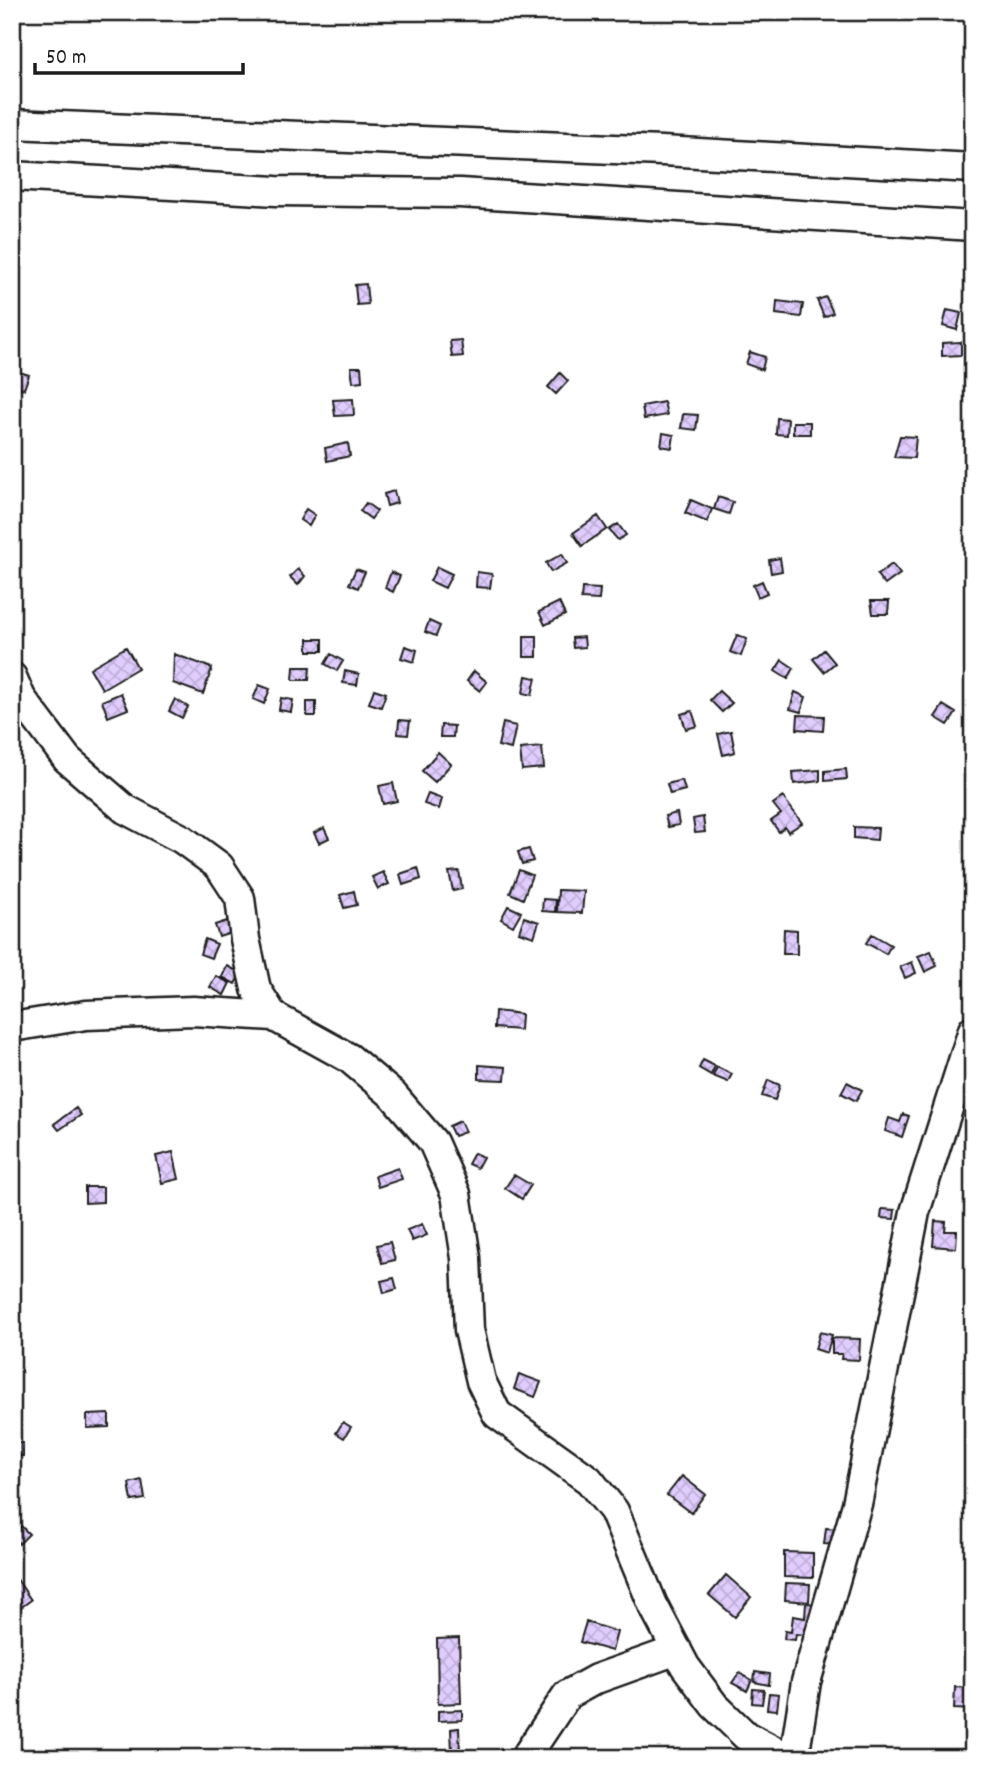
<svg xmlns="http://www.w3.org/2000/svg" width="985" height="1770" viewBox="0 0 985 1770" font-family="Dekko,sans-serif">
<defs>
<pattern id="building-cross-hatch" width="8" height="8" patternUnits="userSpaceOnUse" patternTransform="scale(1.75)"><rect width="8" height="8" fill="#e0cdfe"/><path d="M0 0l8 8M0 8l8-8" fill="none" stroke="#c0afd9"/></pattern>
</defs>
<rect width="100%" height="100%" fill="#fff"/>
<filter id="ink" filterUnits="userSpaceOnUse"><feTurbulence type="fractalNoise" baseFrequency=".0143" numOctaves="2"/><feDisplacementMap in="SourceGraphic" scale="14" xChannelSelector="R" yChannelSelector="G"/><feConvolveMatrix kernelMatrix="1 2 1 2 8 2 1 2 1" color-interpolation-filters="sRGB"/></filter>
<g filter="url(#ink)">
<path fill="url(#building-cross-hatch)" stroke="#1c1c1c" stroke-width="2" d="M366,284L368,304L357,305L355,285Z
M826,297L833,313L824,317L817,300Z
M777,301L803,304L801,317L776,314Z
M947,310L961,313L957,330L943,326Z
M461,340L463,356L452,357L450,341Z
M961,342V355L942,356V343Z
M750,352L765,357L762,370L746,364Z
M351,367H361L362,381L353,382Z
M16,371L29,375L24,389L12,385Z
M560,373L568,381L556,394L548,387Z
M353,399L354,415L335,416L333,400Z
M664,402L667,415L644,419L642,406Z
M683,414L698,415L696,430L681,428Z
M777,418L788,419L787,435L776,434Z
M793,422H810V434H793Z
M663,433L674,435L672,448L661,446Z
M900,436L916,437L914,458L894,457Z
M348,443L350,456L327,461L325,448Z
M394,491L397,503L387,506L384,494Z
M718,497L733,502L729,514L714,509Z
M691,500L712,509L707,522L685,513Z
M366,503L377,511L371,519L360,511Z
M306,509L315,515L309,526L300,520Z
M598,516L607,529L582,546L573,533Z
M618,524L626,535L618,540L609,530Z
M562,554L567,563L551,572L546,563Z
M780,558L782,571L771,573L769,560Z
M892,564L900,574L885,585L877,575Z
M437,567L452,574L445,588L430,581Z
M298,569L305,576L298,585L290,577Z
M356,569L365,572L358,588L349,584Z
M391,572L400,576L393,592L385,588Z
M477,572L492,574L490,588L476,587Z
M762,581L767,593L758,597L753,585Z
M582,588L600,589L599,600L581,599Z
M871,601H889L888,614H873Z
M559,602L565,615L545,625L539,612Z
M429,621L440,626L436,636L425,632Z
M737,635L747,639L741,656L730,652Z
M524,636H537V657H524Z
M584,637L585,647L573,648L572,638Z
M308,639H323V651H308Z
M405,646L417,650L414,662L401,658Z
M126,647L138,668L102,689L90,668Z
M824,650L835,663L824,672L813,659Z
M174,654L212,668L203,694L173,683Z
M331,654L343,661L337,671L325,664Z
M782,660L794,668L788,679L775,671Z
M294,667H310L309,680H293Z
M345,671L359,674L357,685L343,683Z
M474,671L487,682L480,691L467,681Z
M526,676L536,678L532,695L523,693Z
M259,685L270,689L264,704L253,699Z
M374,689L386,693L381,707L369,703Z
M719,691L732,703L722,712L710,700Z
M795,692L806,697L801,712L790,709Z
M121,693L128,709L108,717L102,701Z
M281,698L293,700L291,712L279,710Z
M175,699L188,707L182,718L169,711Z
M307,702H316V716H307Z
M943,705L956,713L948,725L935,717Z
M692,711L697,726L686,729L681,714Z
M798,715L824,716L823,731L797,729Z
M399,720L410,721L408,735L398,734Z
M503,723L516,726L511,749L498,746Z
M441,725L454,726L453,737H440Z
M731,731L735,752L723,755L718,734Z
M542,747L544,768L522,770L520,749Z
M438,752L451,764L435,782L422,771Z
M846,769L847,779L825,781V771Z
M820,770V781L794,784L793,772Z
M682,780L685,790L670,794L667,784Z
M393,783L397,801L383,804L379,786Z
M428,794L442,799L439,809L424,804Z
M783,797L802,823L788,832L785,827L779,832L771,821L781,814L773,804Z
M677,813L679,825L668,827L665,816Z
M703,817L705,832L695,833L693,819Z
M854,827L878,828L877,840L854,838Z
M324,828L329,838L319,843L314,833Z
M529,849L533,861L522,864L518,852Z
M418,868L421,879L403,885L400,874Z
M519,870L532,875L523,899L510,893Z
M459,871L462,889L453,891L449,872Z
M383,872L389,884L378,889L372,877Z
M558,890L584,891L582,913L557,912Z
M354,891L357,905L344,908L340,895Z
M543,899L556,900L555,912L542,911Z
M508,906L521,912L513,926L501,919Z
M524,917L539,922L534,937L519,932Z
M230,920L234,932L219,937L215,925Z
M784,929L797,930V954H783Z
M872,934L891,945L886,954L866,943Z
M205,939L217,944L211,958L200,954Z
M931,951L937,966L925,972L918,956Z
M912,962L916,973L905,978L900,967Z
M227,966L241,973L235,984L222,977Z
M216,976L230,983L224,995L210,987Z
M495,1011L521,1014L520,1030L494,1028Z
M703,1060L715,1066L711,1075L699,1068Z
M479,1065L506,1067L505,1080L479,1079Z
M717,1067L732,1074L728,1082L713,1076Z
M768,1080L780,1085L775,1100L762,1096Z
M847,1082L862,1090L856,1101L841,1093Z
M76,1108L81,1115L59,1130L54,1124Z
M903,1114L909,1116L902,1137L885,1131L889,1118L900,1122Z
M460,1121L465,1132L454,1136L449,1126Z
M173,1152L179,1179L162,1183L156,1156Z
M474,1153L483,1157L477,1168L468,1164Z
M398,1168L402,1179L378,1187L375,1176Z
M514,1175L531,1185L522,1199L505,1188Z
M85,1187H103V1202L85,1203Z
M882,1209L895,1210L894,1219L881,1218Z
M935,1221L946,1222L945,1231H957L956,1248L933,1246Z
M422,1224L427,1235L412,1241L407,1230Z
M390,1242L395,1260L382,1263L377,1245Z
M394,1278L397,1289L384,1293L381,1281Z
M820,1332L832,1335L827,1353L815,1349Z
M832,1338L860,1339L859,1360L841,1359L842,1354H832Z
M519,1374L541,1382L535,1397L514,1389Z
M109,1414V1427L87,1428V1415Z
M343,1422L351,1427L344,1438L336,1433Z
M12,1443H23V1456H12Z
M682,1476L705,1494L691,1513L667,1495Z
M142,1480L145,1499L132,1501L129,1483Z
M21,1526L29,1534L19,1544L12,1534Z
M826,1528L840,1529L839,1545L824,1544Z
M784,1552L813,1553V1578L784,1577Z
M12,1572L31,1600L16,1611L12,1606Z
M726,1575L751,1597L735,1617L709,1595Z
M786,1583L810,1584L809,1602L785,1600Z
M806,1603L819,1604L815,1636L796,1634L795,1640L784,1639L785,1631L791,1632L793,1616L805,1618Z
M586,1622L617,1632L612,1651L580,1642Z
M459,1638L461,1703L438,1704L437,1639Z
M755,1672L770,1674L769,1685L754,1682Z
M739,1673L752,1680L747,1691L732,1683Z
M955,1687L973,1688V1710L954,1709Z
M753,1689L764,1690L762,1704L752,1703Z
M769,1693L779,1694L777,1710L767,1709Z
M462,1710V1720L438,1721V1711Z
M459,1728L460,1753H452L451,1729Z"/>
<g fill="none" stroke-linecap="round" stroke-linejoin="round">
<defs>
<path id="street" d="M12,124L662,151L973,168
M12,176L276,191L460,193L973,226
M12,677L21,698L67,759L125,809L182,839L219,866L240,898L245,939L256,989L273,1016L349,1058L393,1095L433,1142L456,1194L466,1258L469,1330L481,1381L497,1414L589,1480L614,1511L653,1605L685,1666L714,1705L746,1736L788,1758
M12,1027L86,1015L193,1011L273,1016
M525,1758L567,1695L596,1679L677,1650
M794,1758L806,1682L857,1504L915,1212L973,1030"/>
</defs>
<use href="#street" stroke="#1c1c1c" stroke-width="33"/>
<use href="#street" stroke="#fff" stroke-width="28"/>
</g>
</g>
<rect width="985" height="1770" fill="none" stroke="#fff" stroke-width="42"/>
<rect x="21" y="21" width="943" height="1728" fill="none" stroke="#1c1c1c" stroke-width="2.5" filter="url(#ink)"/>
<path d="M35 63v10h208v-10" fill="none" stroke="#1c1c1c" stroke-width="3.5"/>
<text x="46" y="63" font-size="21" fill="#1c1c1c" stroke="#ffffff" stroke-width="5" paint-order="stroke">50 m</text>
</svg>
